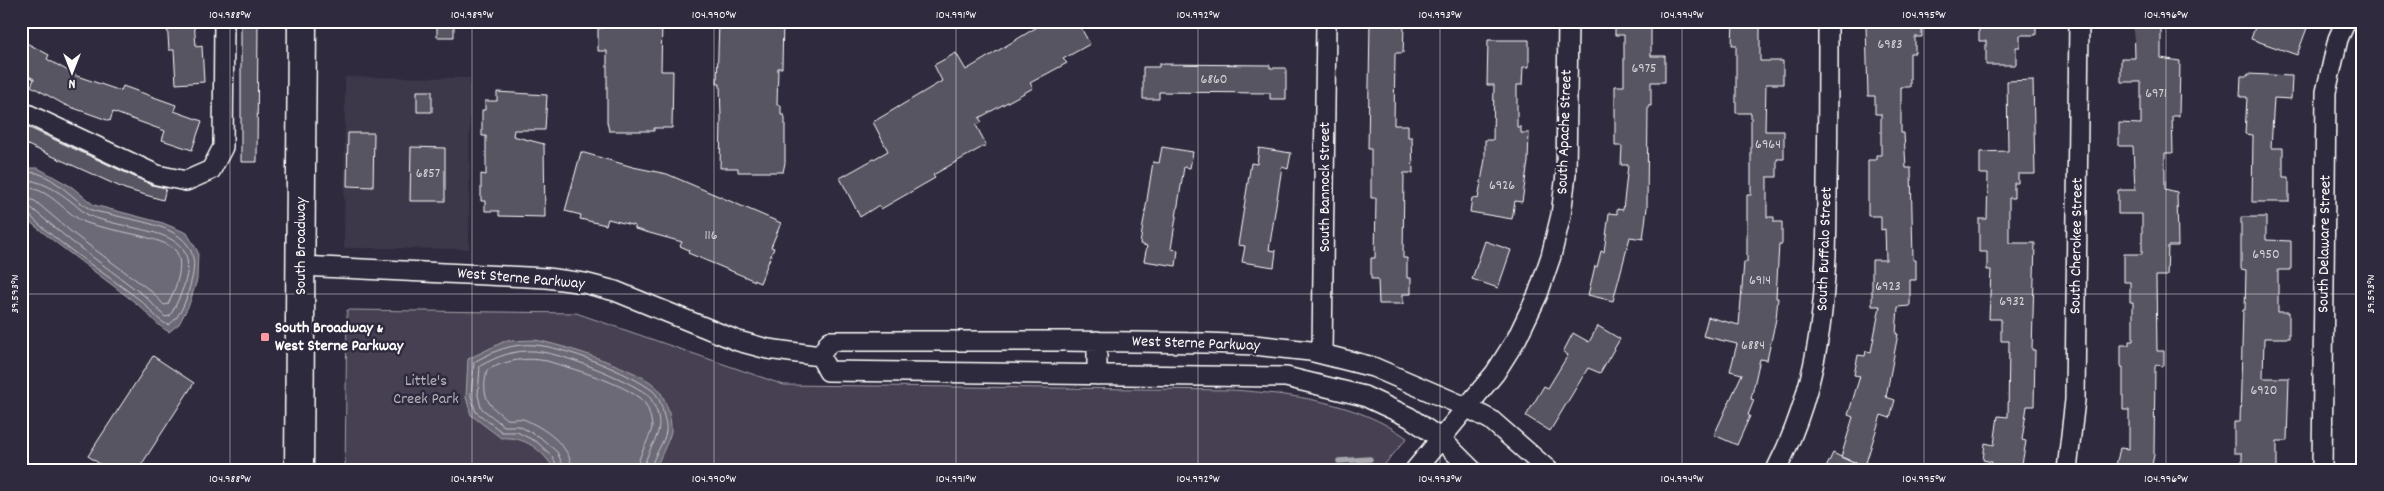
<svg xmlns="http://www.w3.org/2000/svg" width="2384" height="491" viewBox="0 0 2384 491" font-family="Dekko,sans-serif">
<rect width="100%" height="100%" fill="#2f2a3d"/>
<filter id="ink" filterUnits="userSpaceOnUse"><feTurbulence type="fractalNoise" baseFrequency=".02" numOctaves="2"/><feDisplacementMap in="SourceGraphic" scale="10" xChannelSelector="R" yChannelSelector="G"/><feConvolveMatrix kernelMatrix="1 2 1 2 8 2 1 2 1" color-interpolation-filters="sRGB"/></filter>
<g filter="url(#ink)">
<path fill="#3c3749" d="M345,77L470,78L469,249L344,248Z"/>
<path fill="#464152" stroke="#a2a0a8" d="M347,310L576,313L784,385L1232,390C1292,394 1357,402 1407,438L1380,470H345Z"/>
<path fill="#6d6a77" stroke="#a7a6ad" d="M21,168H38L72,187L94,205L163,223L187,233L198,252L197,280L189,305L179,324L169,332C156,325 149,314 137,304C100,275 61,248 25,218L21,213Z
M535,340C560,344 646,371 659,390C666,400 672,419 671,431C671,436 658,462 655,470H555C542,450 525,436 501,438L471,415L466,397L468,359L505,341Z"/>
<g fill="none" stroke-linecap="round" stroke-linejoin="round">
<path stroke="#c5c3c9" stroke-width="1" d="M21,173C26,173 32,172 37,173C57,179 73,199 90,209C96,212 103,213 109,214C147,224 207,227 191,282C187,297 182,317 168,325C156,320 150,308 140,300C102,271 60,246 26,212L21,211
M21,179C40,180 57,190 72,202C78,207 84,213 90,216C151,238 221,224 170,316L165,317L146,297L71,241L30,207L21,205
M21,187C52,187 63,214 87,223C106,230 164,237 175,250C186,263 175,291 168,304L164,305L151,291L75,235L35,201L21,197
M559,470L552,456L537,442L517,432H502L476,412L471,396L474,362C494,351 512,343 535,345C565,347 630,373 653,391C658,395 662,406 663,412C664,417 667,426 666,431C665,443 652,456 651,470
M565,470L557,452L540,437L519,426H504L481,408L478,395L480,366C498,356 514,350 534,351C562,353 625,378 648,395C652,399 655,407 657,412C665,437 646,446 644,470
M572,470C572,446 543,427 523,419C517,418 512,420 507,419C504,418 500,413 498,412C483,400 483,388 487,370C507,360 525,357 547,361C573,369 624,383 643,401C649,407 651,419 652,426C652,436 637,456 637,470"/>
<path stroke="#a7a6ad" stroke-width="5.5" d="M1339,461L1370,459
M1524,468L1526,470"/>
</g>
<path fill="#595564" stroke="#fff" d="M167,21H194L196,47L202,46L204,82L176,84L174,50H169Z
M241,21H258L257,162H241Z
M437,21H454V37H437Z
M603,21H662L661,71H673L672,128H654V131H609L607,122V51H598V28H603Z
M719,21H783L782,65V68H778L777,105H781V115H784L785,118V163L783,172H738V168H720L721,119L720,84H717Z
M1047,21H1077L1090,44L1063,59L1067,63L1030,83L1033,88L979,118L982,122L976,125L986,145L933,175L935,178L881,209L879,205L860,217L840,178L888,151L873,122L942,81L934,65L956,53L966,70Z
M1370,21H1396V26H1404L1403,53H1395L1394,125H1408V137H1412L1413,173H1404L1403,258H1407V278H1411V294H1403V304H1379L1378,279H1371V258H1375L1376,198H1371V149H1368Z
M1615,21H1651V56H1665V82H1651V106H1648L1647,208L1643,239L1630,237L1613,301L1588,295L1595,266L1597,267L1601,251L1604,252L1609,213L1617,214V209L1623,210L1628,165H1621L1622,146H1615V86H1624V35H1615Z
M1733,21H1760V61H1783V84H1766L1765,131H1784V159H1777V177H1767V217H1774V222H1782V244H1779L1776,298H1778L1776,319L1767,360L1760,359L1751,399L1754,400L1748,415L1750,416L1737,445L1714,435L1742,374L1730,371L1737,344L1703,336L1708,317L1739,325L1744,262H1747V195H1751V113H1736V45H1732Z
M1892,21H1922V37H1915V53H1910V87H1901V133H1904L1906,168H1911L1913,260H1916V280H1910V306L1898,307L1896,334H1898L1886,397L1895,400L1890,418L1881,415L1865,466L1841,457L1853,417L1848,415L1860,376L1854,375L1858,355L1865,356L1866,351L1871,352L1880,306H1872V260H1886L1885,229L1881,230V216H1868V160H1876V155H1881V114H1875V96H1868L1866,26H1892Z
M1986,21H2036V35H2020V47H2016V65H1986V41H1979V24H1986Z
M2134,21H2161V58L2180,61L2179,116H2172L2173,153H2165V189L2177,192L2178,246H2168L2167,276H2156L2157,351H2164V366L2156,365L2155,367L2154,455L2151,470H2115L2120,448L2129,449V410H2123V367H2121V345H2129V341H2133V302H2130V282H2124V254H2142V214H2118V190H2135L2133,146H2119V123L2141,124V82H2121V58H2135Z
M2257,21H2289L2307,28L2297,55L2251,39Z
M21,40L49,55L47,59L77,76L121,91L123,86L176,105L174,111L202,121L192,150L162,140L165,131L113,112L110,121L65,105L31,86L34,79L21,72Z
M1488,40H1529V67H1523L1522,85H1517V127H1521V133H1529L1528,162L1522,202L1515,201L1512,219L1470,212L1472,198L1478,199L1485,159V140H1493L1494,85H1487Z
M1159,64L1270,65V68H1286V99H1270V93L1159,92V99H1143V67H1159Z
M2248,74L2292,76L2291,99L2274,98L2271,148H2283V177H2289V202H2252L2253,135L2245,134L2247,97H2240L2241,76H2248Z
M2033,80L2035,174H2018V183H2014V198H2009V243H2035L2032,350H2035L2034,406H2027L2022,440L2026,441L2021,470H1991L1992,462L1983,460L1985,443L1994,445L1998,416L2008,417L2009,341H2001V319H1989L1991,270H1987V252H1979V219H1987L1988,174H1980V152L2008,151L2007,81Z
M417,91H432V112H417Z
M497,92L547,95L545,130H514L513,136L544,144L545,217L499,216V211H485V201H481V174L486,175V136H482V110H485V101H497Z
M21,124L152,185L166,188L163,200L125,189L21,142Z
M348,133H374L373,187L347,186Z
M411,147L445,148V201H410Z
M1162,147L1193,152L1190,168L1184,167L1171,249L1178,250L1176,266L1144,261L1147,246L1140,244L1153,162L1159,163Z
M1259,148L1291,153L1288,169L1282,167L1269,250L1276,251L1274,267L1242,262L1245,246L1238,245L1251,163L1257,164Z
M581,152L633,167L667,174L781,223L771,247L774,248L760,283L688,253L689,250L680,246L682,242L635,229V226L608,219L606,225L580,219L581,215L565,211Z
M2241,217H2266V240L2291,241V270H2278V312H2289V338H2264L2263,378H2289L2287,441H2277V470H2242V453H2234V422H2240L2243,310H2245L2246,270L2241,269Z
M1485,241L1511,250L1498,288L1472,279Z
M1598,326L1620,339L1600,373L1588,368L1550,431L1526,416L1544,386L1548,388L1568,355L1563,352L1573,333L1589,342Z
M153,356L194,383L138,470H109L88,456Z
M1833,453L1868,470H1825Z"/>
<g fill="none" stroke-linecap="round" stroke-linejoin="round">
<defs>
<path id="minor" d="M21,111L157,175L186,181L211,170L223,147L224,21
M301,266L547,278L584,283L615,291L738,341L768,349L820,356
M1097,341V375
M1322,354L1326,21
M820,356L830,341H1063L1206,343L1254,345L1310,351L1373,367L1466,407L1491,420L1548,470
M820,356L828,371L1286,377L1364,396L1409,417L1441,439L1472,470
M1415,470L1495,373L1517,338L1538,294L1551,256L1561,215L1566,174L1568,21
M1776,470C1825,375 1827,284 1827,181C1828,128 1828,75 1828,21
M2067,470L2075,400L2079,21
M2322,470L2326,92L2338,39L2346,21"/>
<path id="primary" d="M299,470L302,21"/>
</defs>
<use href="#minor" stroke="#fff" stroke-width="22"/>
<use href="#primary" stroke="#fff" stroke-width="31"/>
<use href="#minor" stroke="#2f2a3d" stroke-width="19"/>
<use href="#primary" stroke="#2f2a3d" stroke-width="28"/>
</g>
</g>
<path fill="none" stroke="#fff" stroke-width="1" stroke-opacity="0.45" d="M230,21V470M472,21V470M714,21V470M956,21V470M1198,21V470M1440,21V470M1682,21V470M1924,21V470M2166,21V470M21,294H2363"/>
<rect fill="#ff9aa2" stroke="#2f2a3d" stroke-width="2" x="260" y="332" width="10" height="10" rx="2.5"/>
<g text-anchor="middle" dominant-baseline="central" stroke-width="5" stroke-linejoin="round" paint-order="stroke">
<g font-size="14" fill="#d6d4d8">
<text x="1890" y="45">6983</text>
<text x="1644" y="69">6975</text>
<text x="1214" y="80">6860</text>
<text x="2156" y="94">6971</text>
<text x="1768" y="145">6964</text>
<text x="428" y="174">6857</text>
<text x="1502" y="186">6926</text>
<text x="711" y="236">116</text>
<text x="2266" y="255">6950</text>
<text x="1760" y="281">6914</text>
<text x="1888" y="287">6923</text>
<text x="2012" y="302">6932</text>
<text x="1753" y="346">6884</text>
<text x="2264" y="391">6920</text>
</g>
<g font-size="16" fill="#fff" stroke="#2f2a3d">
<text transform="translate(1565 132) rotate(-88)">South Apache Street</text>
<text transform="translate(1325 187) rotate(-90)">South Bannock Street</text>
<text transform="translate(2325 244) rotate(-89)">South Delaware Street</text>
<text transform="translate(301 246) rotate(-90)">South Broadway</text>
<text transform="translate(2077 246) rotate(-89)">South Cherokee Street</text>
<text transform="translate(1825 249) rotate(-88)">South Buffalo Street</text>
<text transform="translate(521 279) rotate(5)">West Sterne Parkway</text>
<text transform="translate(1196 344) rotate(2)">West Sterne Parkway</text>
</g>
<g font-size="16" font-weight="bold" fill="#fff" stroke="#2f2a3d" text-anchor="start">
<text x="275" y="328">South Broadway &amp;<tspan x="275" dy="18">West Sterne Parkway</tspan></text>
</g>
<g font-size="16" fill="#b5b3ba" stroke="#2f2a3d">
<text x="426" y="381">Little's<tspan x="426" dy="18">Creek Park</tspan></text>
</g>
</g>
<rect width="2384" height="491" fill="none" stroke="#2f2a3d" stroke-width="55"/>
<g transform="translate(72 72) rotate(180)" stroke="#2f2a3d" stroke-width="4" paint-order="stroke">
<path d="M0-4L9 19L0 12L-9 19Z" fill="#ffffff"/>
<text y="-8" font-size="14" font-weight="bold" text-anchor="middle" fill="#ffffff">N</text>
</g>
<rect x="28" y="28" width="2328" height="436" fill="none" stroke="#fff" stroke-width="2"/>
<g font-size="12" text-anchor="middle" fill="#fff">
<text x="230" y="18">104.988°W</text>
<text x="472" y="18">104.989°W</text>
<text x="714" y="18">104.990°W</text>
<text x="956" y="18">104.991°W</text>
<text x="1198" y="18">104.992°W</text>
<text x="1440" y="18">104.993°W</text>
<text x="1682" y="18">104.994°W</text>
<text x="1924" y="18">104.995°W</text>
<text x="2166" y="18">104.996°W</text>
<text transform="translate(2370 294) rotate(-90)" y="4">39.593°N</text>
<text transform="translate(14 294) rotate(-90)" y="4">39.593°N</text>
<text x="230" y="482">104.988°W</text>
<text x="472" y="482">104.989°W</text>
<text x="714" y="482">104.990°W</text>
<text x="956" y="482">104.991°W</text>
<text x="1198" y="482">104.992°W</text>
<text x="1440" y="482">104.993°W</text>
<text x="1682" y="482">104.994°W</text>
<text x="1924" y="482">104.995°W</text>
<text x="2166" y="482">104.996°W</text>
</g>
</svg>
